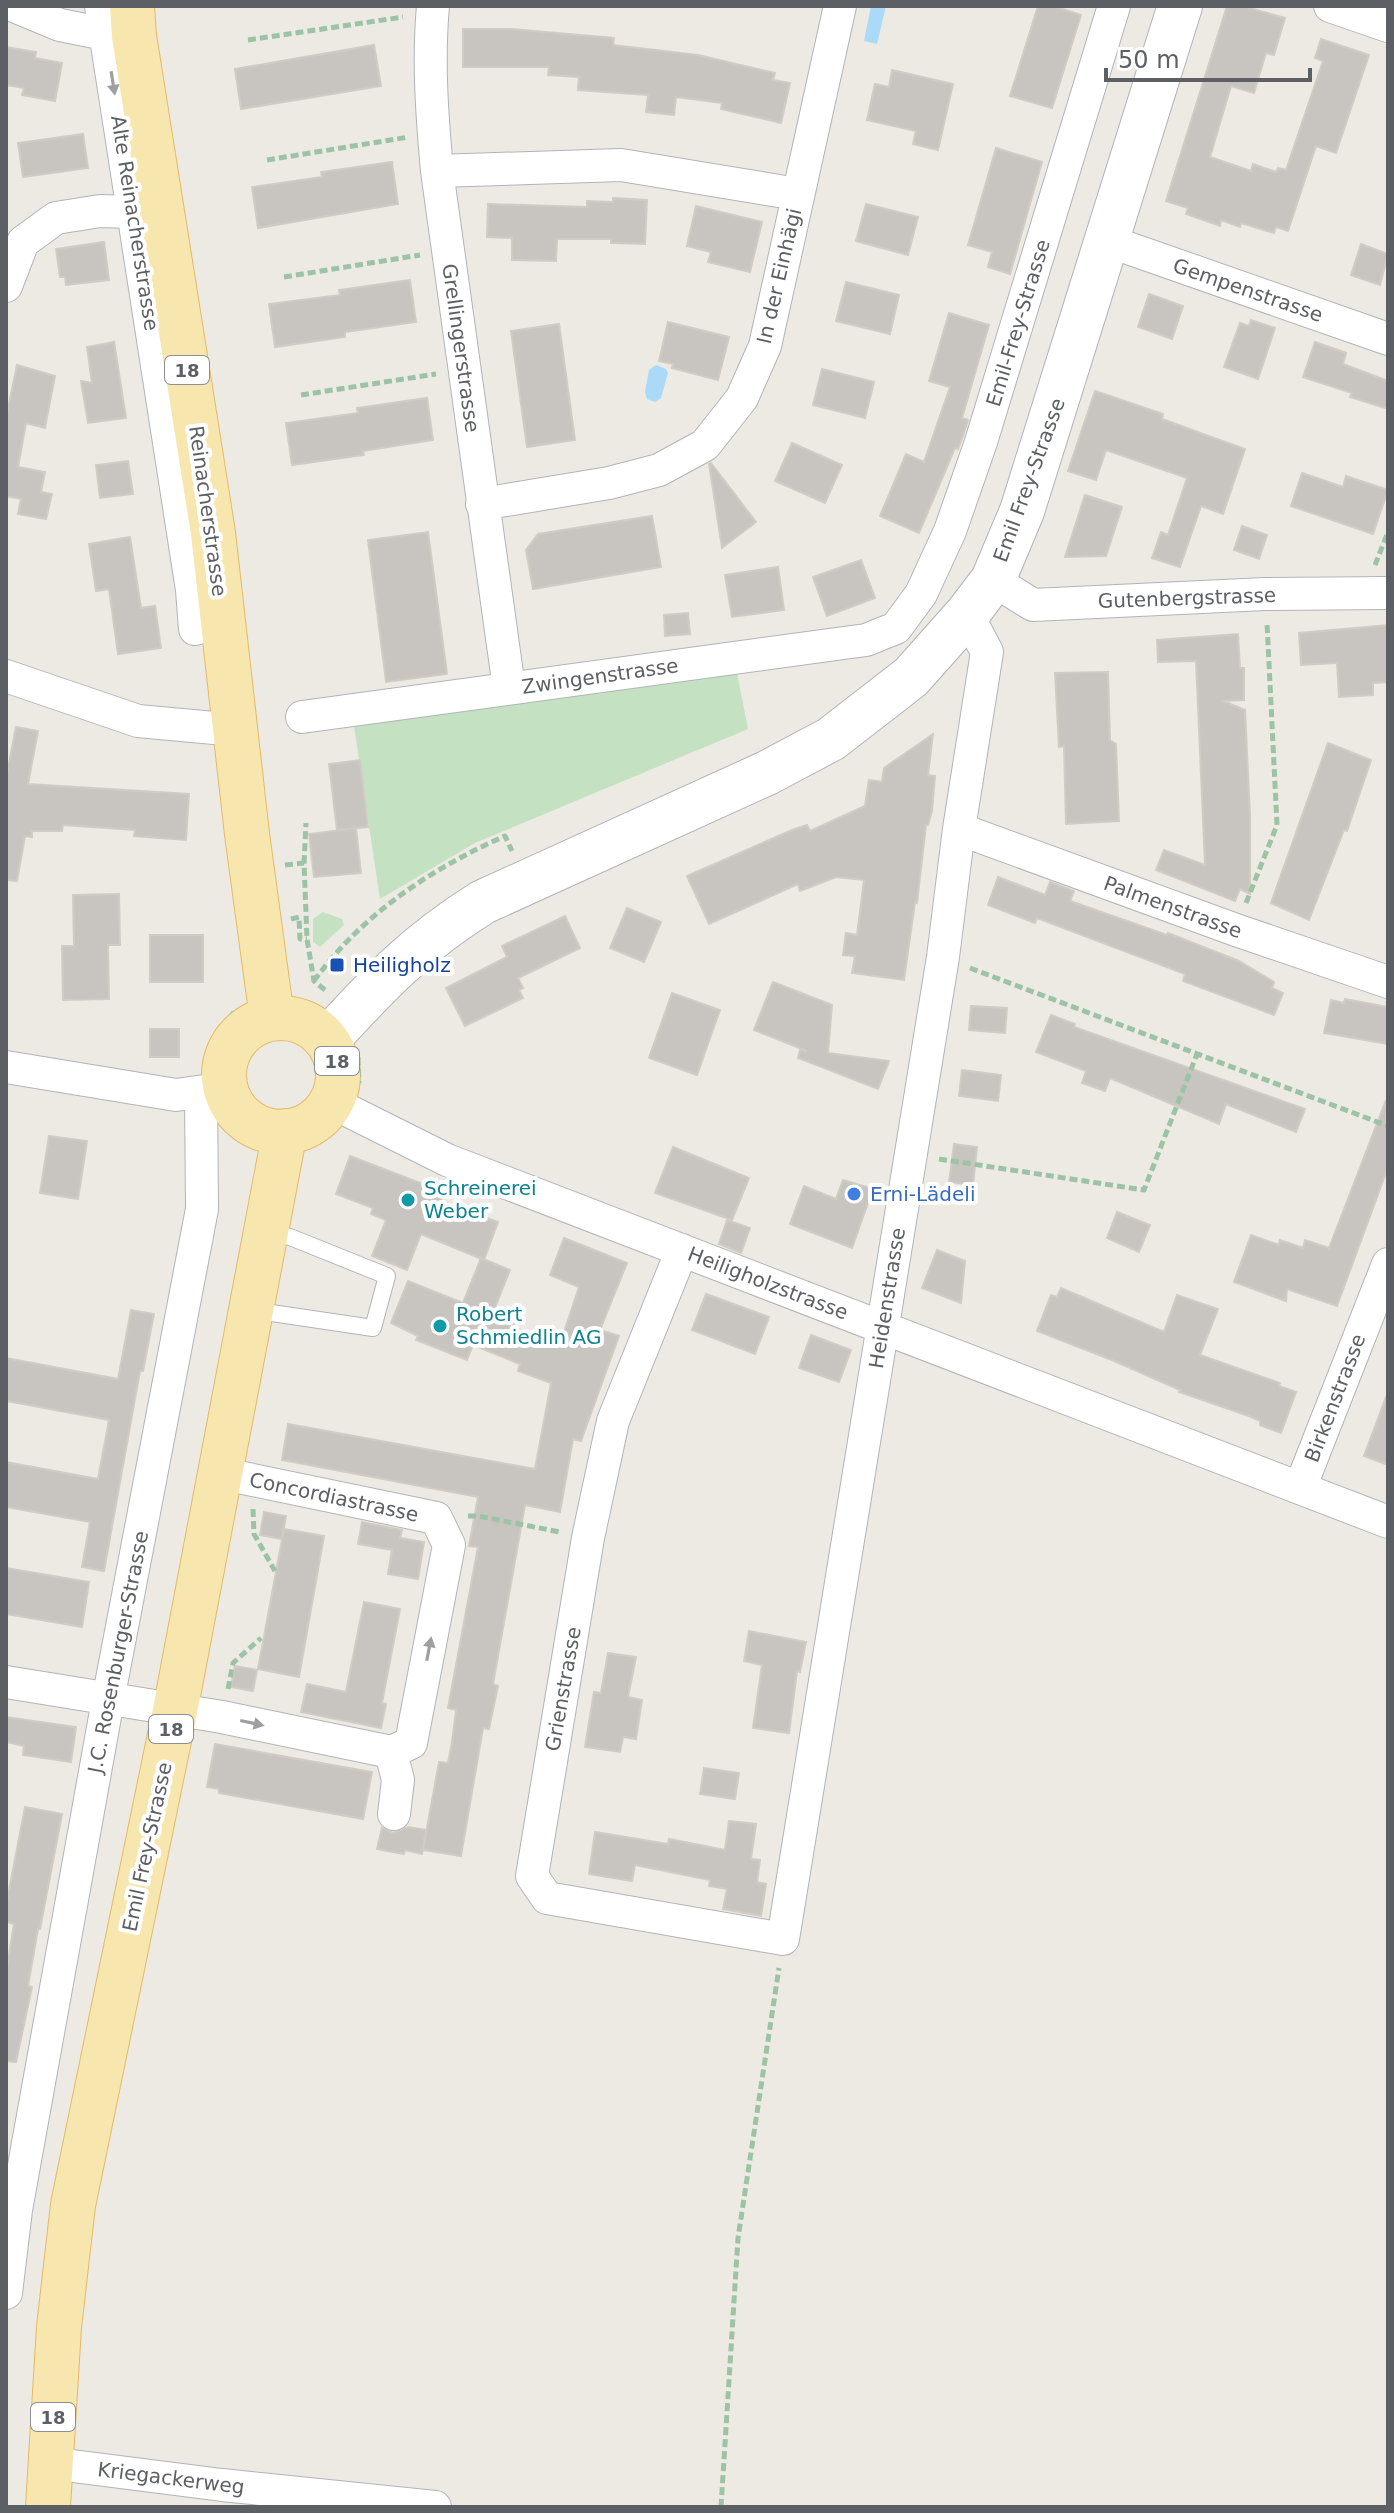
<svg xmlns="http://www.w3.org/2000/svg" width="1394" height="2513" viewBox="0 0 1394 2513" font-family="'DejaVu Sans',sans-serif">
<rect width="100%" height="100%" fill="#edeae4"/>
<path fill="#c4e2c2" d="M736,668L748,729L475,843L380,899L354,726Z
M323,912L342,919L344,925L320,947L313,942V919Z"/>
<path fill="#aadaf7" d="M871,6H886L877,44L864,41Z
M656,365L666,369L668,373L661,398L655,402L647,399L645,392L649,370Z"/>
<path fill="#c8c5c0" stroke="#d1ccc3" stroke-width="2" d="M1038,6H1053L1081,15L1052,108L1010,96Z
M1227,6H1242L1285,18L1274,55L1266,53L1254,93L1231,86L1210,157L1251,171L1253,164L1276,172L1278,168L1286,170L1323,61L1315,58L1321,39L1369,55L1336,153L1316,146L1288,231L1276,227L1274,233L1241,223L1240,227L1221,220L1220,226L1186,214L1188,208L1166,201Z
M463,29H511L614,38L613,45L698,55L775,73L773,80L790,83L781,123L721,109L722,103L676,97L674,115L646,112L648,95L578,90L579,77L548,75L549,67H463Z
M374,45L381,86L241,109L235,69Z
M6,47L36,52L35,58L62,63L55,101L22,95L24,88L6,85Z
M892,70L953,84L938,150L913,144L916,131L867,120L875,84L889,87Z
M83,134L88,168L23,177L18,143Z
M996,148L1042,162L1010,274L988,267L992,252L968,245Z
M392,162L398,204L258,228L252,187L322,177L321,172Z
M613,198L647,200L645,244L611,243V239H557L556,261L512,260V238L487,237L488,204L587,207V201L613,202Z
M866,204L918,217L908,255L856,241Z
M696,206L762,222L750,272L708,262L711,252L687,246Z
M104,242L109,280L66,285L65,277H60L56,249Z
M1361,244L1388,254L1380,285L1351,275Z
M410,280L416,322L345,332V337L275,347L269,304L340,295L339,290Z
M846,282L899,295L890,334L836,321Z
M1149,294L1183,306L1172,339L1138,327Z
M949,313L989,325L962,418L968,420L963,436L958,449L955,448L919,533L880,516L906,454L924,462L950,387L929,381Z
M1251,320L1275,328L1258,379L1224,367L1240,323L1249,326Z
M668,322L729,337L718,380L672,368L673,364L659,361Z
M559,324L575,440L527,447L511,331Z
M114,342L126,418L88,423L81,381L92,383L87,347Z
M1315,342L1346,353L1343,364L1388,381V409L1350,397L1352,393L1303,377Z
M17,365L55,376L45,428L26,423L18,467L45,472L41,492L52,494L46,519L18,514L21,499L6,496V418Z
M822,369L874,382L865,418L813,405Z
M1095,391L1163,414L1162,419L1245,449L1223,514L1201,506L1180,567L1152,558L1161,532L1168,535L1187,478L1106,450L1096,480L1068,471Z
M427,398L433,440L363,451L364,455L292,465L286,423L358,413L357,408Z
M792,443L842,465L825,503L775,481Z
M128,461L133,494L100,498L96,465Z
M711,463L756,522L722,548L709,464Z
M1302,473L1343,487L1346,476L1388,490L1373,534L1291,506Z
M1085,495L1122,507L1106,556L1065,557Z
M652,516L661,567L533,589L526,550L538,534Z
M1242,526L1267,535L1259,559L1234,550Z
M428,532L447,674L386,682L368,540Z
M130,537L141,608L155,606L161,648L118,654L109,589L96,591L89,544Z
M861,560L875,598L827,616L813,577Z
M778,567L784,610L732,617L725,575Z
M688,613L690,634L665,636L664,615Z
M1388,625V682L1373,683V695L1339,697L1337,663L1301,665L1299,633Z
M1238,634L1240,668H1244V700L1223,701L1245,710L1250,815V894L1240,889L1235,901L1156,870L1164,850L1205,865L1196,661L1158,662L1157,640Z
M1108,672L1110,740L1116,744L1119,821L1066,824L1064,746L1059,747L1055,673Z
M16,727L38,731L28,784L189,794L186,840L134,836L135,830L63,825L62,831H32V837L25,836L17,881L6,880V779Z
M933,734L928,775L935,776L932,811L928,825H926L917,903L915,902L904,980L852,973L855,956L843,955L846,933L857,935L864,880L836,877L800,891L798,884L709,924L687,876L792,830L807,825L810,831L865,806L869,780L882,782L884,768Z
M1328,743L1371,760L1347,831L1344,830L1309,920L1271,903Z
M360,760L368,827L337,830L329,764Z
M356,828L361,873L314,877L309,834Z
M998,877L1045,895L1050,882L1074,891L1070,901L1167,935L1168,933L1239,961L1274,982L1272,988L1283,993L1274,1015L1183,981L1185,974L1037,918L1035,923L988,905Z
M119,894L120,945H108L109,999L63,1000L62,946H74L73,895Z
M627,908L661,922L644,962L610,948Z
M565,916L580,948L518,978L523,988L519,990L523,998L465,1026L446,988L507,957L502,946Z
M150,935H203V982H150Z
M773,982L832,1005L828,1053L889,1061L878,1089L798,1058L800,1050L807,1051L754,1030Z
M672,993L720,1010L697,1075L649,1058Z
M1345,999L1388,1007V1044L1324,1033L1331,1000L1344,1003Z
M971,1006L1007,1008L1005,1033L969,1030Z
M1051,1015L1075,1024L1074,1027L1305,1109L1296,1132L1226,1104L1219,1124L1110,1078L1105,1091L1082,1083L1086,1071L1036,1052Z
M150,1029H179V1057H150Z
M962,1070L1001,1075L998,1101L959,1096Z
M1386,1100L1388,1167L1337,1306L1287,1289L1286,1301L1234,1282L1251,1235L1279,1245L1280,1240L1303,1248L1305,1240L1329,1248Z
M49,1136L87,1141L78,1199L40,1193Z
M954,1144L977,1147L973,1185L949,1182Z
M673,1147L749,1178L732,1220L655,1193Z
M350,1156L444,1192L441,1201L498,1222L484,1260L421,1234L407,1270L372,1256L386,1220L371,1214L373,1208L336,1194Z
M843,1180L873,1189L852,1248L790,1224L804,1186L836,1199Z
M1117,1212L1150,1225L1139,1252L1107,1238Z
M727,1220L750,1228L741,1253L719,1244Z
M564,1238L627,1263L600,1330L619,1336L581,1441L573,1439L560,1512L525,1505L493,1684L498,1686L489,1729L483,1728L461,1856L423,1850L439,1762L448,1763L452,1742L456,1710L448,1708L478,1547L469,1546L478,1497L282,1460L288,1424L535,1469L551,1383L518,1371L520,1364L473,1345L467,1360L416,1340L418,1336L391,1323L408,1281L463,1303L481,1258L510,1270L492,1315L514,1324L513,1327L560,1344L579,1287L550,1275Z
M937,1250L965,1261L961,1303L922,1288Z
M1061,1288L1164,1332L1177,1295L1218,1309L1200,1355L1280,1383L1279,1386L1296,1392L1281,1433L1260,1425V1421L1249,1416L1179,1392L1180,1390L1112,1360L1037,1331L1051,1295L1057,1297Z
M706,1294L769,1317L755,1354L692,1330Z
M131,1310L154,1314L143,1371H140L104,1571L82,1567L90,1522L6,1507V1462L98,1479L109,1420L6,1401V1358L118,1379Z
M811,1335L851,1350L839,1382L799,1368Z
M1386,1397H1388V1465L1364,1456Z
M264,1512L286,1516L282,1539L260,1535Z
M362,1522L402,1530L400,1538L424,1542L418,1579L388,1574L392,1550L358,1544Z
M284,1529L324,1536L299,1677L258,1669Z
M6,1568L89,1582L82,1627L6,1614Z
M364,1602L400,1609L382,1703L386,1704L381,1728L301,1712L307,1684L346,1692Z
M749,1631L806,1642L800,1672L797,1671L789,1733L753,1728L762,1665L744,1661Z
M608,1653L636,1657L628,1697L642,1700L636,1739L623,1737L620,1752L585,1747L594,1692L601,1693Z
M235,1666L257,1670L253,1691L231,1687Z
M6,1717L76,1727L71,1762L23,1755L24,1746L6,1742Z
M215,1744L372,1772L363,1819L219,1793V1789L207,1787Z
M704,1768L739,1773L735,1799L700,1794Z
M25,1807L62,1814L40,1929H38L28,1986L32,1987L16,2062L6,2061V1973L14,1924L6,1922V1906Z
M729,1821L756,1824L751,1859L760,1860L757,1882L766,1884L761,1916L723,1909L727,1889L709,1886L710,1880L635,1865L632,1881L589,1874L595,1832L668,1844L669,1839L725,1850Z
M408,1827L426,1830L422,1854L405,1850L404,1854L377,1849L382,1828L393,1833Z"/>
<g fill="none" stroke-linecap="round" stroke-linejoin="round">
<defs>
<path id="lane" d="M252,1310L373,1328L387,1276L290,1237L267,1231"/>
<path id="street" d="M14,6L60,25L105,34
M101,6L192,590L195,629
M433,6C428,61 432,115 437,171L509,688
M1330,6L1388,26
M437,171L621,165L797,194
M1108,241L1388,339
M6,286L23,242L56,218L100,211L133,212
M482,504L609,483L659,470L705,445L742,398L765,346L840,6
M993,580L1033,605L1265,594L1388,593
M6,676L138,721L236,730
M302,717L866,640L896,628L921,594L950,531L981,442L1114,6
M959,829L1236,930L1388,982
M6,1067L176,1095L226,1088
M331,1102L447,1160L1388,1522
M682,1250L613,1421L588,1538L532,1876L547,1898L783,1939L943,957L959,829L987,652L967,614
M1300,1488L1388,1264
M6,1682L222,1717L391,1752L411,1743L449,1545L436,1518L219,1473
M391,1752L398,1780L394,1814
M6,2293L16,2210L108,1700L202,1209L201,1093
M49,2463L222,2485L435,2507"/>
<path id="secondary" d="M327,1040C378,984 417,943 483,902L767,773L831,739L911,677L967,614L993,580L1022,511L1180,6"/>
<path id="primary" d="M132,6L134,36L213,533L247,834L272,1018
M224 1075a57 57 0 1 1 114 0a57 57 0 1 1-114 0Z
M48,2507L59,2327L73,2205L175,1711L285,1131"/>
</defs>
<use href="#lane" stroke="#b1b4b7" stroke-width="18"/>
<use href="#street" stroke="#b1b4b7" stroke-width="34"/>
<use href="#secondary" stroke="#b0b3b7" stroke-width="46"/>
<use href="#primary" stroke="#e4b966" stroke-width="46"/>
<path stroke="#9cc3a5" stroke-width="5" stroke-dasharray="8 4" stroke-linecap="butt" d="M248,40L403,17
M267,160L409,137
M284,277L420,255
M301,395L436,374
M1375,565L1388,532
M304,863L306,823
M285,865L304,863L307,939L314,981L325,990
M1246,903L1277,825L1267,623
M291,919L299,917L300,939H307
M970,968L1388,1126
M314,981C361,915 432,868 505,836L512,851
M358,1057L359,1083
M207,1061L235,1010
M939,1159L1144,1190L1197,1054
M253,1509L254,1534L275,1571
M468,1516H478L560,1532
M228,1689L233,1663L261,1638
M721,2507L738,2238L779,1968"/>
<use href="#lane" stroke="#fff" stroke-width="16"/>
<use href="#street" stroke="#fff" stroke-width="32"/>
<use href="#secondary" stroke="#fff" stroke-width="44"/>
<use href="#primary" stroke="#f7e7ae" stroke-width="44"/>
</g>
<defs><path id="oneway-solid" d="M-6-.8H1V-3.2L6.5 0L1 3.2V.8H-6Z" transform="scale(2)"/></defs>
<g fill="#9d9fa1">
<use href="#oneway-solid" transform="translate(113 83) rotate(81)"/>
<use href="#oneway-solid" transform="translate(429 1649) rotate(-79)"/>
<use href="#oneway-solid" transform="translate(252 1723) rotate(12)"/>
</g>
<rect fill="#1a4fb4" stroke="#fff" stroke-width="3" x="329" y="957" width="16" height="16" rx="4"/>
<circle fill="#3f7fe0" stroke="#fff" stroke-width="3" cx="854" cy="1194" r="8"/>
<g fill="#0f9aa8" stroke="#fff" stroke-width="3">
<circle cx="408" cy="1200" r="8"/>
<circle cx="440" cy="1326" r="8"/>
</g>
<g text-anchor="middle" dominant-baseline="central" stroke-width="8" stroke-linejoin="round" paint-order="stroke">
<g fill="#fff" stroke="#8d8f92" stroke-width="2">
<rect x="165" y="356" width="44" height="28" rx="6"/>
<rect x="315" y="1047" width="44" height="28" rx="6"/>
<rect x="149" y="1715" width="44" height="28" rx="6"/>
<rect x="31" y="2403" width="44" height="28" rx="6"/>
</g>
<g font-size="18" font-weight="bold" fill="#5c5f63">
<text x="187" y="370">18</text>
<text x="337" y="1061">18</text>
<text x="171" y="1729">18</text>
<text x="53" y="2417">18</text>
</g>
<g font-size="20" fill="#5c5f63" stroke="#fff">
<text transform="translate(135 223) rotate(81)">Alte Reinacherstrasse</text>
<text transform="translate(779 276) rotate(-77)">In der Einhägi</text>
<text transform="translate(1248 290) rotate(19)">Gempenstrasse</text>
<text transform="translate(1018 323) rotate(-73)">Emil-Frey-Strasse</text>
<text transform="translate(461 348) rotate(82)">Grellingerstrasse</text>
<text transform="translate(1029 480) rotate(-70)">Emil Frey-Strasse</text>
<text transform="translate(208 511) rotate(82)">Reinacherstrasse</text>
<text transform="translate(1187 598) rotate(-2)">Gutenbergstrasse</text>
<text transform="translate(600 676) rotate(-8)">Zwingenstrasse</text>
<text transform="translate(1173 907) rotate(20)">Palmenstrasse</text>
<text transform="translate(768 1283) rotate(21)">Heiligholzstrasse</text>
<text transform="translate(887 1298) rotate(-81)">Heidenstrasse</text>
<text transform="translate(1335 1398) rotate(-69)">Birkenstrasse</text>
<text transform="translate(334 1497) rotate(12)">Concordiastrasse</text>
<text transform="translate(118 1652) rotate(-79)">J.C. Rosenburger-Strasse</text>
<text transform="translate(563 1689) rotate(-80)">Grienstrasse</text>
<text transform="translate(147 1847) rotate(-78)">Emil Frey-Strasse</text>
<text transform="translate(171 2478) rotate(7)">Kriegackerweg</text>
</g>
<g font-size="20" fill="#164399" stroke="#fff" text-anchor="start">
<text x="353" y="965">Heiligholz</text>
</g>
<g font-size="20" fill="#0d838f" stroke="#fff" text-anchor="start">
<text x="424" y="1188">Schreinerei<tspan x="424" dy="23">Weber</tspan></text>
<text x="456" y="1314">Robert<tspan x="456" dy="23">Schmiedlin AG</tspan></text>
</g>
<g font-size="20" fill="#366cbe" stroke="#fff" text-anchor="start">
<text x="870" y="1194">Erni-Lädeli</text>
</g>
</g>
<rect width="1394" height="2513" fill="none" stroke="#5c5f63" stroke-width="16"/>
<path d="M1106 68v12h204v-12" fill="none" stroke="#5c5f63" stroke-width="4"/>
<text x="1118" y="68" font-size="24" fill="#5c5f63" stroke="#ffffff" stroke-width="6" paint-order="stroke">50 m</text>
</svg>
